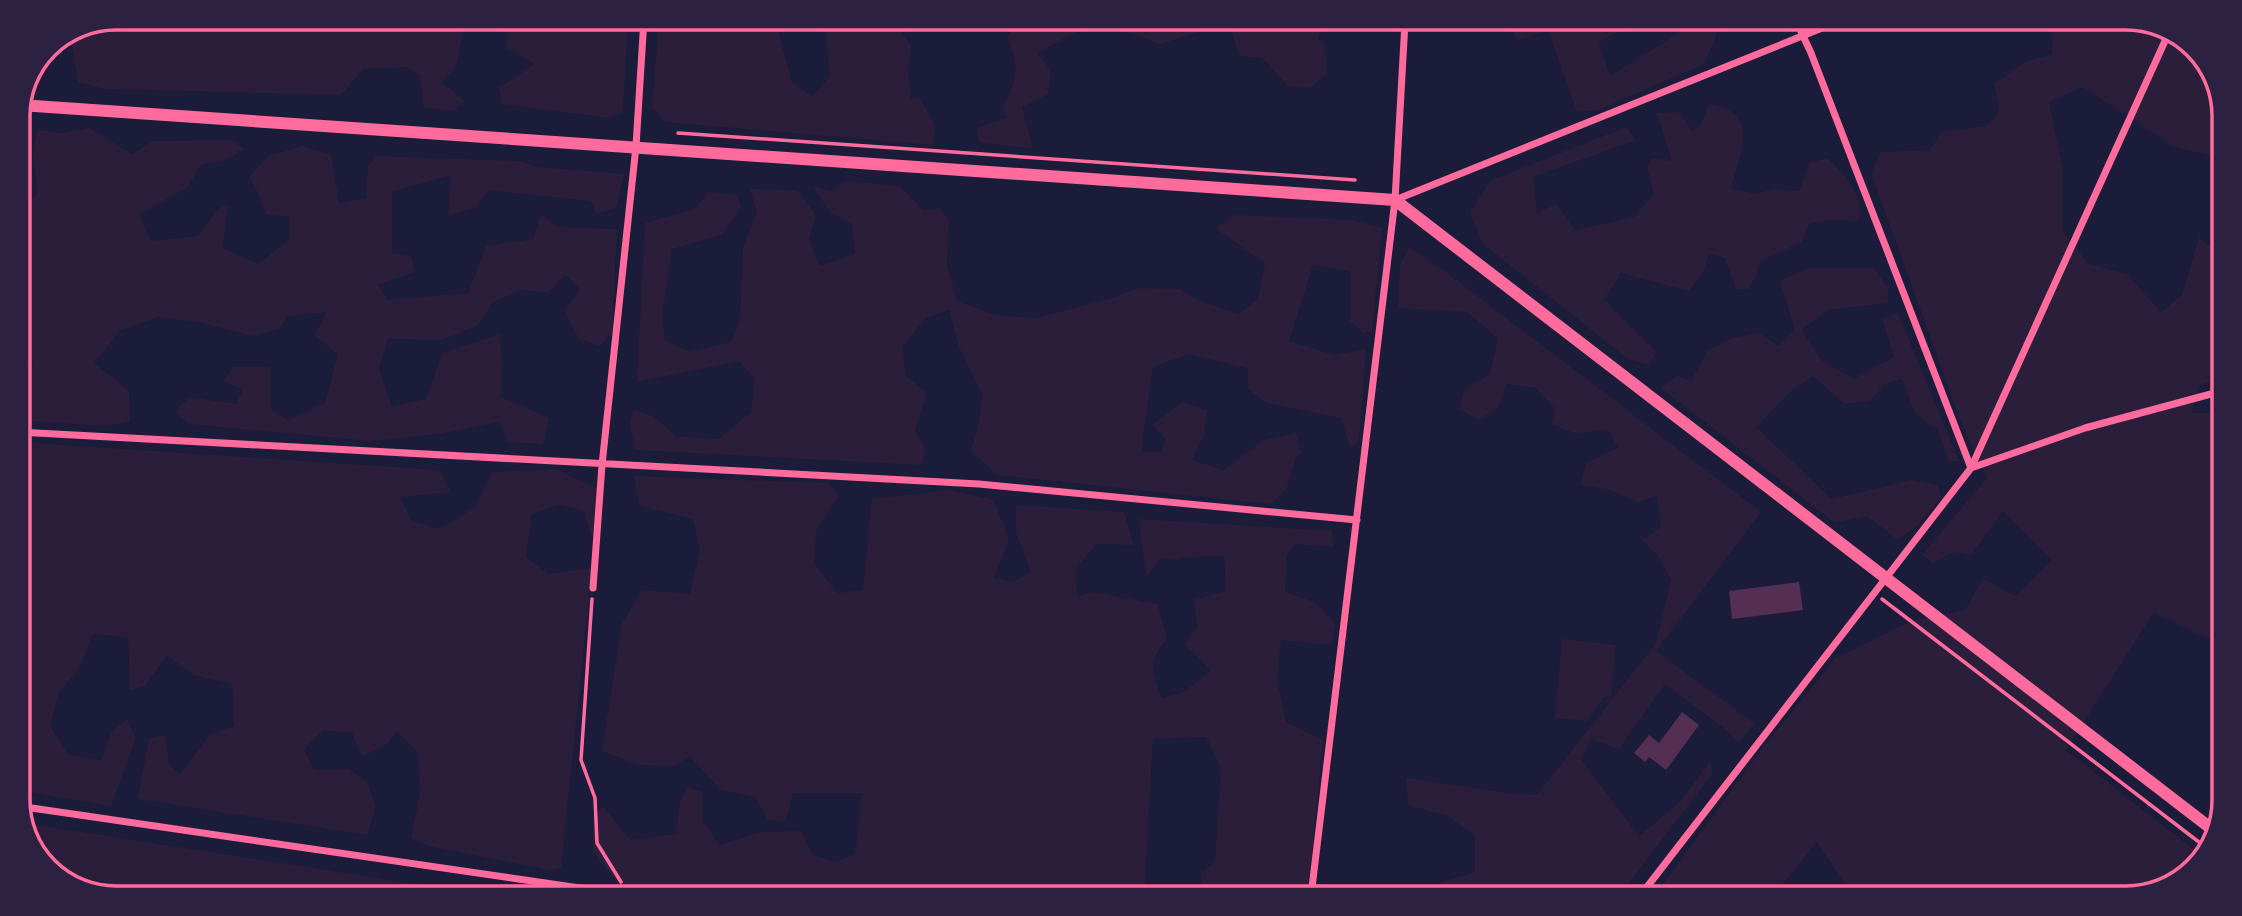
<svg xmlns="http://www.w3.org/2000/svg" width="2242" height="916" viewBox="0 0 2242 916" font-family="Mulish,sans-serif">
<rect width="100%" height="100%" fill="#1b1b3a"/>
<path fill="#2a1e3b" d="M115,18L409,19L463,33L456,67L441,82L465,101L454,111L424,107L420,76L406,67L363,69L341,95L105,89L78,82L70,36Z
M510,19H628L623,111L610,118L502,104L499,88L535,64L506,47Z
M659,19L753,20L778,30L792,82L812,96L830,77L826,37L833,20H898L897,27L911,45L908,71L911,99L920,98L935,125L933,145L665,122L652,108Z
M1021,21L1325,22L1318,39L1324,44L1328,73L1310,88L1288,86L1262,58L1239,56L1231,30L1213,28L1160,44L1127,32L1093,23L1037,53L1051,70L1048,94L1022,107L1033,149L979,142L977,128L1007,118L1002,107C1018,80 1020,66 1007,37Z
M1510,22L1637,23L1599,42L1610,76L1679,33L1688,23H1709L1717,34L1704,64L1598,110L1577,112L1548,30L1517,41Z
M2049,24L2164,25L2205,56L2224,109V159L2175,147L2083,87L2049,102L2063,171L2062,231L2089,264L2127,274L2161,312L2182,295L2199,237L2223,258L2222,379L2199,385L2192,413H2221L2219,644L2154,612L2066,750L2202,856L2181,882L2127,898H1854L1817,842L1772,897H1673L1661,887L1766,743L1835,659L1911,621L1965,610L1983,579L2016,596L2052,560L2003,511L1971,555L1955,552L1933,563L1922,555L1987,478L1962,425L1871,173L1881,152L1930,150L1942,132L1986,126L2000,112L1994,84L2026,62L2052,54L2053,35Z
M1709,104C1762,112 1740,154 1731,188L1755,194L1774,189L1799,191L1810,163L1827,158C1845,174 1865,196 1859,221L1829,220L1810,223L1802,242L1761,261L1750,289H1736L1725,258L1709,253L1704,270L1689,291L1621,273L1604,300L1657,352L1649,365L1628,359L1482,243L1470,212L1490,181L1626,127L1636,140L1533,177L1537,213L1556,204L1575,230L1634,217L1654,194L1647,168L1651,158L1672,161L1657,113L1679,112L1693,132L1701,124Z
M89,128L132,154L153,141L230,140L245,149L225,161L201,165L187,188L139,214L151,241L198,236L218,209L228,204L223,248L258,264L290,239L289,217L266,214L258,193L249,177L268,156L303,146L331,155L339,203L366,198L368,166L377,156L519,161L539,167L624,174L616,208L596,214L591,201L488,190L476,208L448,215L451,175L392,192V253L411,256L415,272L378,285L387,300L468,293L486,246L533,239L541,214L558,227L617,229L612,333L599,346L579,339L564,311L580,290L566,275L547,293L522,290L493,302L477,326L442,340L388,339L379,369L392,406L426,399L442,353L500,334L502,363L501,397L549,418L543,444L508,442L500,422L438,434L370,441L189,424L174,411L190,397L236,404L243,389L223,381L234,367H270L271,409L288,421L325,403L338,354L315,336L326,312L288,316L279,329L253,336L203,323L159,317L121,330L94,363L129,391L130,422L107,426L18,420V368L33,365L26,332L18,329V210L21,214L38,192L33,156L37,130L61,133Z
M846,181L899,186L923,210L939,209L949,220L947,265L957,301L994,315L1036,318L1109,299L1139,288L1180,289L1193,298L1238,314L1258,299L1265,263L1215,228L1235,215L1351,220L1382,228L1372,331L1363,333L1350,321V271L1313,265L1289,341L1333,355L1366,349L1359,443L1350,447L1341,418L1267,403L1248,389V368L1188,354L1153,367L1141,452H1161L1166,439L1152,425L1183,402L1207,410L1204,434L1192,460L1223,470L1264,440L1296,433L1301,454L1296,457L1287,488L1271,504L997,475L971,450L978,427L983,396L959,347L949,310L926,318L903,346L905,375L927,393L915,430L926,451L921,465L635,450L630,423L633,410L653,416L676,436L718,439L751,412L755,379L739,361L637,382L645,223L695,209L708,192L737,195L741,207L722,235L672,249L662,317L665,340L689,352L731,342L740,320L743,247L757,212L750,189L797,190L816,215L809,240L820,266L855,254L852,224L831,213L812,186L831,191Z
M1409,247L1442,269L1761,512L1656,651L1754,723L1739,743L1726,730L1665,684L1619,749L1591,739L1581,759L1639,836L1681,801L1710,761L1713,773L1626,887L1490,896H1441V882L1475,872V836L1448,816L1408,805L1406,778L1515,794L1537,795L1656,643L1671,580L1658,556L1642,540L1661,527L1657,496L1637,502L1607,489L1580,485L1586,464L1618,447L1607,429L1577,434L1551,424L1555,409L1536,388L1507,384L1498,408L1478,420L1460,409L1464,390L1490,374L1498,338L1467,312L1398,308L1400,265Z
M1809,268H1874L1888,288V303L1828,310L1801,330L1821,360L1854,379L1894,357L1882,319L1898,313L1959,461H1949L1937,429L1915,413L1902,379L1885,384L1870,401L1844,404L1813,376L1791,391L1756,427L1832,499L1912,480L1938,485L1941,497L1919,524L1898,540L1867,516L1835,523L1661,388L1677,375L1691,381L1708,350L1736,337L1759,333L1779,346L1795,330L1780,281Z
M18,442L439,470L451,492L400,497L412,521L440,529L475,507L492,472L556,469L598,489V539L591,536L584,510L559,505L532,514L526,557L548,574L592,568L561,868L550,870L433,847L411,838L420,793L418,752L397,731L387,744L362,757L352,733L323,730L304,750L314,770L349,769L367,782L376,807L367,835L138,799L149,738L165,735L169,763L179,775L210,735L234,726L232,684L193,675L167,655L145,686L130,690L128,637L93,634L79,669L59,692L50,726L69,755L101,760L111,733L127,719L136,738L111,806L18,790Z
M634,476L829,483L839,496L816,531L815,564L837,593L863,590L872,499L950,490L994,500L1009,540L994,578L1013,582L1031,572L1016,533V505L1124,512L1134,545L1097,544L1076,568L1077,597L1092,592L1158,604L1167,639C1148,663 1151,670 1162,698L1184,692L1211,670L1184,644L1197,628L1194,600L1226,591L1224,556L1183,557L1178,560L1160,558L1146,578L1139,519L1332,531L1334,547L1295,544L1287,556L1285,592C1312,600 1317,602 1336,624L1331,645L1281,640L1277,679L1286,722L1323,740L1308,896L1203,895L1200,874L1215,861L1221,768L1206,737L1153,739L1144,895L825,894L621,887L593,852V815L603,806L630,840L676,834L680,801L688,787L702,792L703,821L719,845L761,832L801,831L813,855L837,862L855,854L862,793H793L786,821L768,820L755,797L721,790L689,756L675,766L639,765L602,751L622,623L642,590L690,594L700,550L693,519L639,506Z
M1562,639L1616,645L1611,697H1605L1587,721L1555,718Z
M24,823L473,893L85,891L74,888L37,860Z"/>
<path fill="#542f53" d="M1799,582L1803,610L1732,619L1729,591Z
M1682,712L1699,725L1666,770L1649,757L1645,762L1634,753L1649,735L1659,743Z"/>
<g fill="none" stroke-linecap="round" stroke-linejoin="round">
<path stroke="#ff6b9d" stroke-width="3.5" d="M678,133L1355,180
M592,599L581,760L595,798L597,843L621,882
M1882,599L2208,849"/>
<path stroke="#ff6b9d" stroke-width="7" d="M1797,23L1811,53L1971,468
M1395,200L1832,24
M18,432L979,484L1357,520
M1971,468L2170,30
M593,588L602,465L636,146L644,19
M18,806L614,893
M1311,896L1395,200L1405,22
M1640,896L1971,468L2085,428L2222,391"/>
<path stroke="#ff6b9d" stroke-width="12" d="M20,105L1395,200L2217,833"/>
</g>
<path d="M0 0H2242V916H0ZM116 30H2126A86 86 0 0 1 2212 116V800A86 86 0 0 1 2126 886H116A86 86 0 0 1 30 800V116A86 86 0 0 1 116 30Z" fill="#2d2142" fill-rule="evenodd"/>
<path fill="none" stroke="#ff6b9d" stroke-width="3.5" d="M116 30H2126A86 86 0 0 1 2212 116V800A86 86 0 0 1 2126 886H116A86 86 0 0 1 30 800V116A86 86 0 0 1 116 30Z"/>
</svg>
